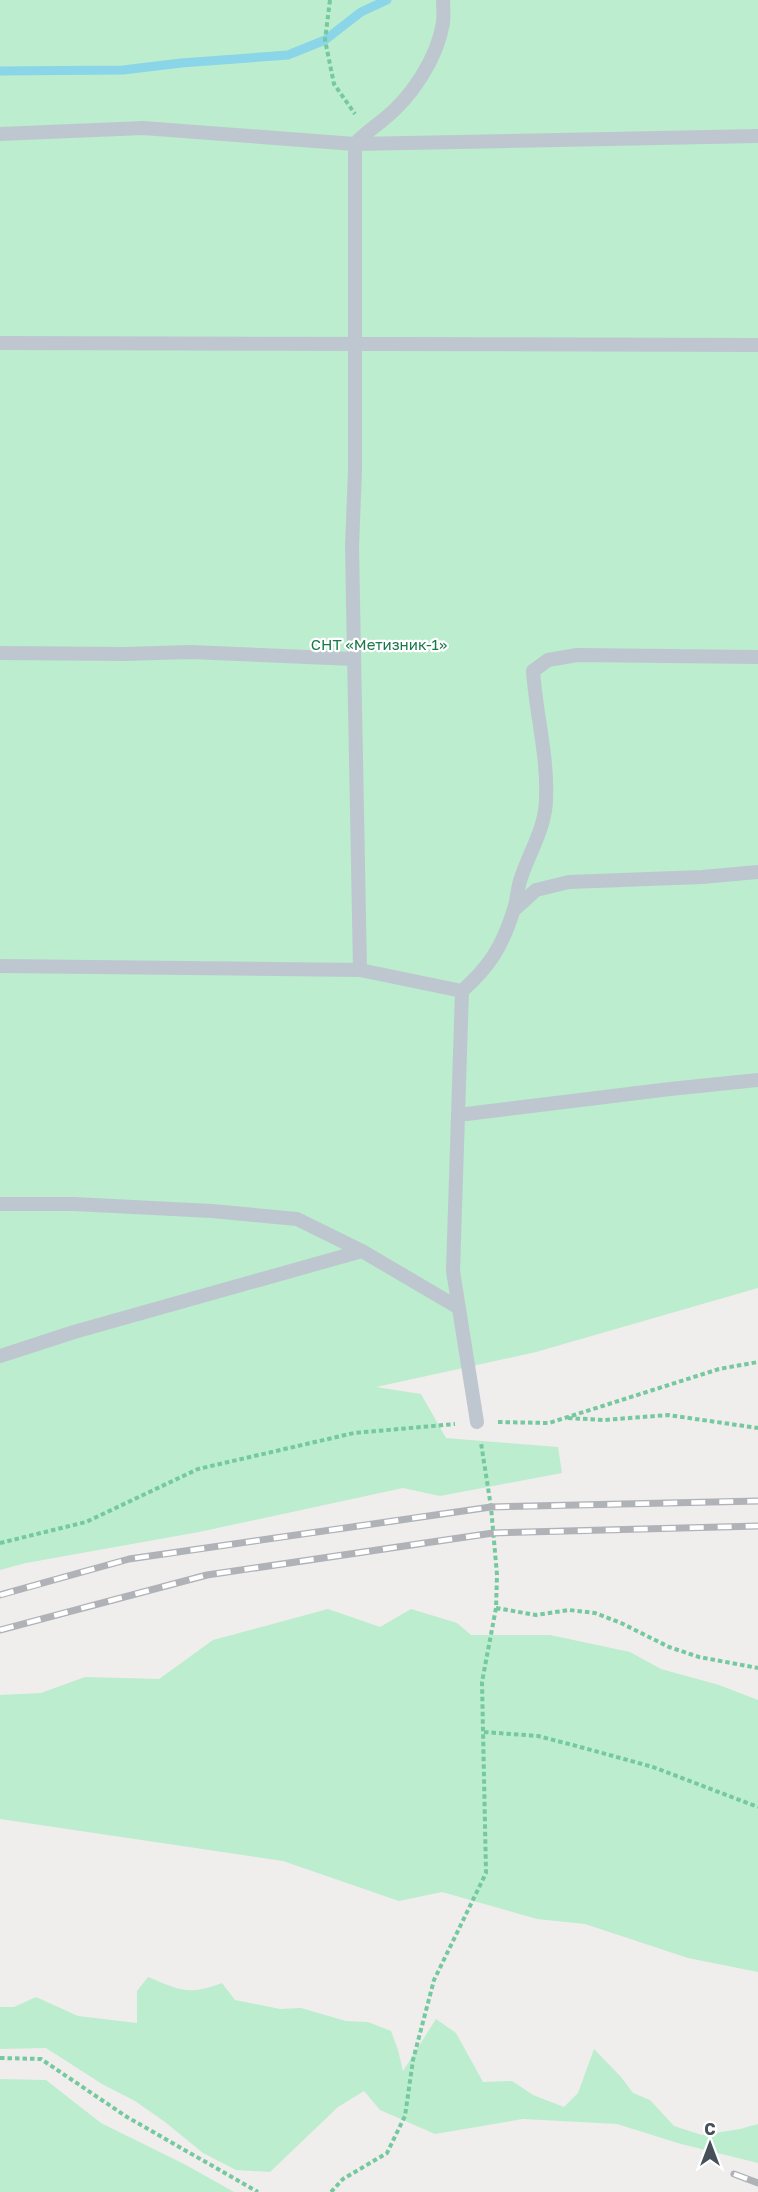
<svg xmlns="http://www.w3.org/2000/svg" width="758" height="2192" viewBox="0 0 758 2192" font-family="'Golos Text',sans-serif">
<rect width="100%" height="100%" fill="#f0eded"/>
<path fill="#bcedce" d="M0,0H758V1288L536,1352L376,1387L421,1394L446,1438L558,1447L562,1473L440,1496L403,1488L199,1532L26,1563L0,1570Z
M328,1609L380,1627L411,1609L457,1623L471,1635H550L630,1652L661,1669L719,1685L758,1700V1972L688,1958L585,1924L537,1919L442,1892L399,1901L283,1861L0,1819V1695L41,1693L85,1677L159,1679L213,1640Z
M148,1977C180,1990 188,1996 222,1983L235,2000L280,2009L301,2008L346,2021L368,2022L391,2031L398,2050L403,2071L436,2019L456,2033L483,2082L512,2081L533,2095L564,2107L578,2093L594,2049L621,2077L633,2093L650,2100L674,2126L702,2135L740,2129L758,2124V2163L681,2144L617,2124L523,2119L435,2134L380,2110L364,2091L338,2107L270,2172L236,2170L203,2153L165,2122L135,2101L102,2084L46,2048L0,2049V2007H14L36,1997L78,2016L137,2023V1991Z
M0,2079L46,2080L101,2123L186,2165L234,2192H0Z"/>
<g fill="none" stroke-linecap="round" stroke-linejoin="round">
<path stroke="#8ad5e8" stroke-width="9" d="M0,71L123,70L181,63L288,55L325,40L361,12L387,0"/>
<path stroke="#75c99f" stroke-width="4" stroke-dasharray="4.5 3" stroke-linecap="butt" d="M330,0L325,40L334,84L355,114
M568,1418L604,1420L668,1415L758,1428
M498,1422L549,1423L719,1369L758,1362
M0,1543L86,1522L198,1469L354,1433L455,1424
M496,1608L536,1615L569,1610L595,1613L621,1623L669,1647L699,1657L758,1668
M484,1732L538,1736L584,1748L653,1767L758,1807
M0,2058L41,2059L127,2117L258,2192
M331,2192L343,2179L387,2153L405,2116L413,2060L434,1980L486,1873L482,1682L496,1608L497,1575L491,1507L481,1443"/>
<path stroke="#bec7cf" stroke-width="14" d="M0,134L143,128L355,144L758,136
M0,343L758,345
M0,653L125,654L190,652L354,659
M514,910L536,890L569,882L702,877L758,872
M0,966L360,970L462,991L453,1271L477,1422
M360,970L352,547L355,470V144C365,133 372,129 383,120C411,98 437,59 443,23C444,16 443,7 443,0
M462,991C489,967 502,947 513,912C517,902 517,891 520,881C528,855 546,827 546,799C548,756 536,714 533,671L548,660L577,655L758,657
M458,1115L670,1089L758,1080
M0,1204H74L212,1211L297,1219L362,1251L459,1308
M0,1356L74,1332L362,1251"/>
<defs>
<path id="rail" d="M0,1595L129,1559L491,1507L758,1501
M0,1630L207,1575L493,1533L758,1526
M734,2174L758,2183"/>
</defs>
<use href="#rail" stroke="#afb2b7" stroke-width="7"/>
<use href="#rail" stroke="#fff" stroke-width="4.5" stroke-dasharray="14" stroke-linecap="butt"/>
</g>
<g text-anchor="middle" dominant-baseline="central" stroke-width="4.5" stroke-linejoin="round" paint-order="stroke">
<g font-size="15" fill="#1a7848" stroke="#fff">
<text x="379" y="644">СНТ «Метизник-1»</text>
</g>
</g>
<g transform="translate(710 2144)" stroke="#ffffff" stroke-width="4.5" paint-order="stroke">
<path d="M0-4.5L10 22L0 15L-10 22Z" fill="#465059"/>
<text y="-9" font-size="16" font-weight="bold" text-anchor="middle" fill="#465059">С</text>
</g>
</svg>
